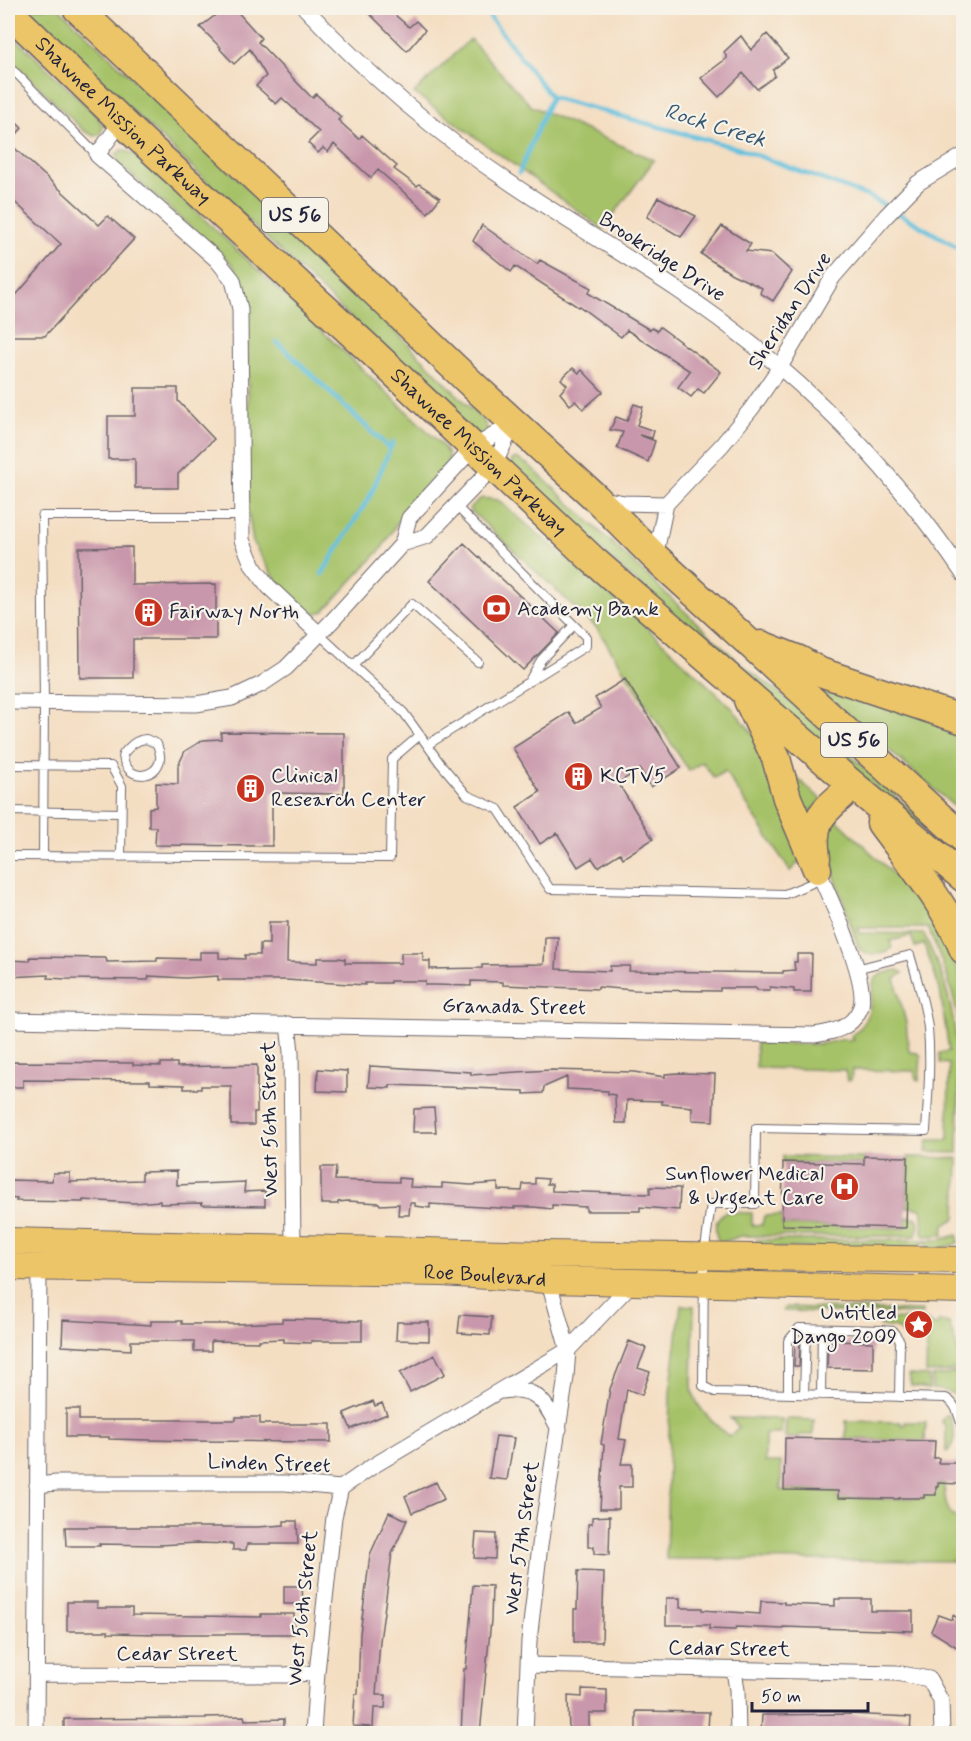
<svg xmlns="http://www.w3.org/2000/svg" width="971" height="1741" viewBox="0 0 971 1741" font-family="Mynerve,sans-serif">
<rect width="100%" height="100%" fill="#f7f3e8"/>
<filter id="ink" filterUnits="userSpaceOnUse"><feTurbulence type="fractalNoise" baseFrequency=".0167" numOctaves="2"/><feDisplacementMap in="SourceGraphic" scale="12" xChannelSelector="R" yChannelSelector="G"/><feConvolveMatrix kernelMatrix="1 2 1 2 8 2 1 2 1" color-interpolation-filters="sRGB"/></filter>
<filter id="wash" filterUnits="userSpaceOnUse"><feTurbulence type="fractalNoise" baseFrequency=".008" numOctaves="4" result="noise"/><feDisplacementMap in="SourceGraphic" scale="24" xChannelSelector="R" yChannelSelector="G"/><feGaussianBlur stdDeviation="1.35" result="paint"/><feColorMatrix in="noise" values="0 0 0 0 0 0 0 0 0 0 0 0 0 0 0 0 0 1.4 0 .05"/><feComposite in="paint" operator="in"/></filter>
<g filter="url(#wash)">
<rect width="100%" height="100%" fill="#f4dec2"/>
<path fill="#a6c268" stroke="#647252" stroke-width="1.5" d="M24,8H59L367,302L484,422L488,430L480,437L469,430Z
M8,31L98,117L103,127L100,135L94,136L84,131L8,57Z
M470,39L531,106L654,160L603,229L414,93Z
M122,150L127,151L139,157L442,445L448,454L449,462L439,477L397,523L382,548L324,611L314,614L303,608L271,573L253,543L248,509V311L241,279L232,264L118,163L116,154Z
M516,458L529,465L741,664L794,704L956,851L963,860L720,659L510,466L512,460Z
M482,498L498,500L640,621L732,708L755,736L802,859L790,871L725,771L714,778L702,762L689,771L596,627L469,509L477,501Z
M800,674L963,730V814Z
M788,770L822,800L807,816Z
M837,820L912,892L948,941L963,985V1051C959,1006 946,969 928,928H858L860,933L924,934C931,950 939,965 944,982C962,1038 959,1095 958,1153L926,1152L928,1140H948L949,1064L940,1063L939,1053L949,1051L940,990L924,944L915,947L911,936L890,941L892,948C884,956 868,956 859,949L823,841L832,821Z
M897,970L903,973L895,979L906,1023L909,1052L918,1053L921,1056L919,1081L916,1079L915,1071L852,1070L851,1080L847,1081L845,1070L756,1068V1043L821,1044L845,1039L848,1041L854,1040L851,1036L861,1027L869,1012L874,980L881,974Z
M783,1156L864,1158V1164L783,1162Z
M908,1157L958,1158L956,1218L944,1225L943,1235L925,1236L922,1234C921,1217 931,1207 907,1207Z
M725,1212L752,1213V1225H762L764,1216L782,1215V1225L906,1228V1217L917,1218L919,1223L916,1236H741L720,1243C713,1233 714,1219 725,1212Z
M958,1235V1243L943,1248H927V1242L921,1243V1248H756V1240H939Z
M681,1305L694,1306L692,1387C694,1408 715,1423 729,1437L739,1427L730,1418L782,1419L781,1434H765V1462H781V1490L838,1491V1498L899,1499V1498H923L924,1495L938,1487V1483H944C945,1501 945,1515 963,1522V1561L666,1559L670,1393Z
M786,1307L918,1311H922V1314L783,1311V1309Z
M881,1319L926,1320L932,1325H937L939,1321L949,1323L963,1366L947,1372L926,1373L927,1341L909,1340L897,1328L880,1326Z
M963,1369V1406C957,1392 946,1390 932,1389V1376L947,1375Z
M909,1375L929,1376V1389L911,1386Z
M948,1414C954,1428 959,1439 947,1452L946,1451V1427L941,1421Z
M786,1419L814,1420L813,1435H799V1438H785Z
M846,1421L901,1422V1425H905V1422H926L925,1441L846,1439Z"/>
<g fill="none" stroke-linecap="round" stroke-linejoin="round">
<path stroke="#5fc0de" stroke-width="4.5" d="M483,8L551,97L740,149L870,197L964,251
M519,173L551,97
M277,342L390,449
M322,574L370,496L393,442"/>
</g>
<g id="blocks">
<path fill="#c997ab" d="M225,8H234L261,38L258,42L312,98L316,94L341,117L338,120L359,139L362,135L397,166L394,169L417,186L419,184L440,198L428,213L378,170L371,178L334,144L328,152L323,148L318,153L308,143L319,132L282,98L276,104L256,86L266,76L250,49L234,64L220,49L221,48L200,27Z
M364,8H387L409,27L416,21L425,30L407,51Z
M767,34L788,58L773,70L775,76L757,89L743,73L719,97L701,78L727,58L724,52L741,36L751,50Z
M8,115L22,128L9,143L99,225L108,216L134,239L45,336H8V294H17L61,244L8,196Z
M658,197L696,216L681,237L647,217Z
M482,225L537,264L540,260L591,288L588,293L650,330L652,328L657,331L660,327L721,372L704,393L698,389L691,397L678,387L690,371L627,330L621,337L579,306L578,307L515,266L511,272L473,241Z
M722,226L751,244L746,251L772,254L792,272L773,301L760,293L762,288L732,274L701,254Z
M573,368L579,373L582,370L603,392L583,409L575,401L570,405L560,393L567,385L561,379Z
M135,388H178V401L214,439L178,474V488H135V459H108V416H135Z
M634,404L643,407L637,425L654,431L652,438L639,435L655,441L648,462L617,448L623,432L610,430L616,417L627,421Z
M464,543L559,633L523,670L429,581Z
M132,547V585L216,584V639H133V678H80L79,548Z
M625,679L681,768L651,787L640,769L618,783L653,839L623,858L620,853L598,867L592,858L578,867L557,833L540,844L517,807L540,792L513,748L569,712L576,723L601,708L595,698Z
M221,732L344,733V794L272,793V846L155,845L156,827H149V808L156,807V783L178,784V766L185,751L203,740L221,739Z
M269,922H288L287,962L317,963V958H338L345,959V963H401V953H423V961H430V969L482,968V965L544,964L545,937H558L556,969L610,971V966H630L629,971L783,973V971L795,970L794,962H797V954H812L811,992H794V989L770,987V990H757L756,988H720V991L634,990L598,987V989L503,985V982L471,981V986L434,985H425V981H390V983H365V985L286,980H218V976L185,978L149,976L148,980L66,979L48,978V975L8,977V960L30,961V957L106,958L107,962L157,961V958L200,959V952H219V958L245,959V955H260V944H269Z
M8,1062L133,1063V1065L161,1066V1063H177V1067L257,1065V1112H254V1125H231V1086H201V1089H184V1085L150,1084V1081L23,1080V1087H8Z
M370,1066L471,1072V1075L550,1070L634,1072L665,1077V1074L679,1073L715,1074L713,1121L692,1120V1107L662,1104V1101L627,1100L626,1123H616L615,1095L608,1094V1091L567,1089V1077L544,1087L543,1093L524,1094V1091L498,1090V1089L390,1085V1088L368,1087Z
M318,1069L347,1071V1092L317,1091Z
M434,1108L436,1132H413L414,1109Z
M864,1156L908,1157L906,1228L782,1225L783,1162L864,1164Z
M321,1167H336L335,1180L399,1182V1178L411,1179L410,1187L442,1188V1183L471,1185L498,1183V1190L522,1191L523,1184H535V1178L548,1179L547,1184H552V1191L650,1194V1187L680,1188L679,1210L640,1207V1211H586V1207L552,1205V1209L534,1207H514L515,1209L430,1204V1208L415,1206V1203H410L409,1215H398L399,1204L380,1205L379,1203L348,1201L338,1202V1204H321Z
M177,1171V1185L245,1182L244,1192L265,1191V1206L202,1205V1203L160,1204V1201L134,1203L83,1200V1202L16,1201L17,1199L8,1198V1180L52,1181L53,1173H70V1182L142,1180V1172Z
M460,1315L492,1317L490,1335L458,1333Z
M282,1319L362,1321V1341H311V1343L284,1342V1339L259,1340V1342L211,1341V1351H194V1341H131V1350L62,1346L63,1320L151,1325V1321H182V1324H235L282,1322Z
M397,1322H429V1341L396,1340Z
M629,1341L646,1348L638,1368L650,1372L642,1395L627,1389L619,1439L626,1440L621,1464H632V1487H619V1509H600L604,1445L601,1444L610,1389Z
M828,1341L873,1342V1369L827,1368Z
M795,1342H800L799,1366H794Z
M435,1355L445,1374L410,1392L400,1373Z
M373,1401L375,1406L382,1403L387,1414L351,1429L344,1413Z
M66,1409H79V1420H236V1417H260V1424H331V1442L193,1441L109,1439V1437H66Z
M496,1436L514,1438L507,1480L489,1478Z
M785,1438L935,1441L934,1458H939L938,1463H960L959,1484L938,1483V1487H936V1495H924V1498H899V1499L838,1498V1491L784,1490Z
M436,1482L444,1499L412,1513L405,1496Z
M389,1512L407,1520L392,1554L380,1641L376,1695H386L385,1708H374L373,1727L353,1726L355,1694H358L360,1634L370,1555Z
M610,1516L609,1555L594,1554V1547H588V1524H592V1517Z
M284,1521H297L298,1544H247L246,1550H233V1544L197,1543L158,1545L99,1544L100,1546H66L65,1527H258L284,1525Z
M476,1533L496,1534L495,1559L474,1558Z
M578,1571L604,1572L602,1642H574V1609H577Z
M473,1585L492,1586L491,1620L480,1734H461L464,1669H466Z
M284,1586H302L303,1604H284Z
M666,1598H680V1608H702V1610L760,1614L761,1601L784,1602V1604L835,1606V1599H871V1611H913V1631L783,1627V1629L736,1627L735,1630L709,1629V1625H666Z
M67,1602H97V1608H132V1615L261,1617V1614H294V1634H159L108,1633V1631H67Z
M938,1615L952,1620L953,1615L963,1622V1636L958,1648L931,1631Z
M582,1689L607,1690V1713H589V1734H569L568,1696L582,1697Z
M636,1711L709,1712L708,1730L670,1729V1734H636Z
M848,1714L911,1717L910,1734L829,1731V1733L761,1732L762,1715Z
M244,1716L245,1720L284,1719V1734H64V1719L206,1718V1717Z"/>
</g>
</g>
<g filter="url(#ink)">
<use href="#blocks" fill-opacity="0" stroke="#6c646a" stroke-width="1.5"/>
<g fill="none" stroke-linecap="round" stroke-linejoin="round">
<defs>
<path id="lane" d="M8,67L17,74L97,155
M319,634L404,713L440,763L467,795L498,809L550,889L785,894L822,879
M353,666L412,604L478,662
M529,681L541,660L574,625
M146,739L157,744C158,748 161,755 160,759C157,780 124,782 123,754C130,746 135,740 146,739Z
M427,745L586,646V637L456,506
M8,765L111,766L122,786L121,857
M8,811L121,813
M8,856L390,858L392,759L420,735
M43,856L44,702L42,516H242
M856,969L910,955C917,979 925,1003 928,1028C931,1062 928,1097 926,1131L756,1128L755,1204H711L704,1256L703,1386L715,1392L946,1398C958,1404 960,1422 964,1434
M788,1394V1341L799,1328L882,1330L893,1331L900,1341L899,1397
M804,1394L806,1328
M821,1395L822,1329"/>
<path id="street" d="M305,8C367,74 436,133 512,184C592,238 678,284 753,345C835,410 905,488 964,575
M122,121L97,155L216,259L233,280L240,309L242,540L253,566L268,586L319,634
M600,499L624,503L666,504
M402,544L427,536L493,467L514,423
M655,557L666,504L722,445L752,408L780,367L833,277L886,216L918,183L964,155
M8,702L196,704L232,698L262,684L286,668L333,620L402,544L409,518L473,448L514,423
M8,1020L814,1035C833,1032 851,1029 860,1009C871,984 829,896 817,869
M288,1024L291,1052L293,1249
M502,1391C536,1386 544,1400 559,1429
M37,1485L56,1483H285L341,1488L373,1466L568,1350L633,1282
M528,1665L896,1673L929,1679L941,1701L942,1734
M734,1670L737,1690L738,1734
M36,1674L286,1675L317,1672
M36,1734L39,1267
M313,1734L317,1672L334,1517L341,1488
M525,1734L529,1641L540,1545L566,1377L568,1350L547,1275"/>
<g id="primary">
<path d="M8,1241L543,1254L964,1260"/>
<path id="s1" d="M8,1267L443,1273L548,1280L964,1290"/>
</g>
<g id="highway">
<path d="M77,8L477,389L596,498L655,557L964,839"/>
<path id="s2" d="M8,11L137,136L368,348L593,560L853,785L964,878"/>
<path d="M761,645L799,660L820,672L964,720"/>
<path d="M748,700L776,758L787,798L817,869"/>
<path d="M881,823C911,864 945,903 964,950"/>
<path d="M816,858C810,815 824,813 853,785"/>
</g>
</defs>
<use href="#lane" stroke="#6c646a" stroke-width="10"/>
<use href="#street" stroke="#6c646a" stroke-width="17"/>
<use href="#primary" stroke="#6c646a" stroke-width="28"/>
<use href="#highway" stroke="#6c646a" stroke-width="31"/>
<use href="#lane" stroke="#fff" stroke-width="8"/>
<use href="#street" stroke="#fff" stroke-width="15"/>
<use href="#primary" stroke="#edc569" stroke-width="26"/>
<use href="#highway" stroke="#edc569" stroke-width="28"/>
</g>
</g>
<defs>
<symbol id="bank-disc" viewBox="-11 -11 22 22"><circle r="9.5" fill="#c8321e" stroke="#f7f3e8"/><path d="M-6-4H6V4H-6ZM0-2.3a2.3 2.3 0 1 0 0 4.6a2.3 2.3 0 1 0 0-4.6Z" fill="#fff"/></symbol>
<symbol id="building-disc" viewBox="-11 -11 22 22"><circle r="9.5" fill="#c8321e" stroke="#f7f3e8"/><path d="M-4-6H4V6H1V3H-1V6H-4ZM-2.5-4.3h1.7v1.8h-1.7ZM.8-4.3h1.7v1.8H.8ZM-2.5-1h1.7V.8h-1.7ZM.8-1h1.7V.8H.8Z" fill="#fff"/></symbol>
<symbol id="hospital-disc" viewBox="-11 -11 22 22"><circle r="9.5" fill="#c8321e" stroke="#f7f3e8"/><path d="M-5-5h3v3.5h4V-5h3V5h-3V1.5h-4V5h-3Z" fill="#fff"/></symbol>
<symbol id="sight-disc" viewBox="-11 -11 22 22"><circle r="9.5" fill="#c8321e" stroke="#f7f3e8"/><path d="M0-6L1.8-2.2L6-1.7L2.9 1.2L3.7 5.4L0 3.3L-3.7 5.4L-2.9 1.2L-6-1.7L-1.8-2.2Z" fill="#fff"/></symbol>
</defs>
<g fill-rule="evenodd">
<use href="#bank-disc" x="480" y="592" width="33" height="33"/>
<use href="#building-disc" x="132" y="596" width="33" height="33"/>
<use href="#building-disc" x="562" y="760" width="33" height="33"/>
<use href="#building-disc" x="234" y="772" width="33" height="33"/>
<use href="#hospital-disc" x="828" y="1170" width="33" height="33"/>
<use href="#sight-disc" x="902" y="1308" width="33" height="33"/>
</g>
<g text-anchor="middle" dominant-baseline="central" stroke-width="4.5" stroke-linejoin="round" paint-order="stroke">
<g fill="#f7f3e8" stroke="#62616f" stroke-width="1.5">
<rect x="262" y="198" width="66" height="34" rx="4.5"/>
<rect x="821" y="723" width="66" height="34" rx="4.5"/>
</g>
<g font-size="20" font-weight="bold" fill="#22223b">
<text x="295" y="215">US 56</text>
<text x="854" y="740">US 56</text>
</g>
<g font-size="21" fill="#22223b" stroke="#f7f3e8">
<text stroke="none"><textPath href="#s2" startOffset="159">Shawnee Mission Parkway</textPath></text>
<text transform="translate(662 257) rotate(33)">Brookridge Drive</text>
<text transform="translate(790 311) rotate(-57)">Sheridan Drive</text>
<text stroke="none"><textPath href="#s2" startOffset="645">Shawnee Mission Parkway</textPath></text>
<text transform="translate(514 1007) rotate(1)">Granada Street</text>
<text transform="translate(270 1119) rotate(-91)">West 56th Street</text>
<text stroke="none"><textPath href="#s1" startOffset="477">Roe Boulevard</textPath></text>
<text transform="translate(269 1464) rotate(2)">Linden Street</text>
<text transform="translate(522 1538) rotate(-82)">West 57th Street</text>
<text transform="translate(303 1608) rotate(-84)">West 56th Street</text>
<text transform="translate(729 1649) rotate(1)">Cedar Street</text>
<text x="177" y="1654">Cedar Street</text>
</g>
<g font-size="21" fill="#22223b" stroke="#f7f3e8" text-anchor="start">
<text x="517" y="609">Academy Bank</text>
<text x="169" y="612">Fairway North</text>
<text x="271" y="776">Clinical<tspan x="271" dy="24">Research Center</tspan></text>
<text x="600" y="776">KCTV5</text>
<text x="824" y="1174" text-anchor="end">Sunflower Medical<tspan x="824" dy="24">&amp; Urgent Care</tspan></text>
<text x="897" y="1313" text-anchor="end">Untitled<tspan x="897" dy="24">Dango 2009</tspan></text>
</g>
<g font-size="22" font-style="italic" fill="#375974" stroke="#f7f3e8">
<text transform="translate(715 126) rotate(17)">Rock Creek</text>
</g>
</g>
<rect width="971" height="1741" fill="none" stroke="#f7f3e8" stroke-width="30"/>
<path d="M752 1702v9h116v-9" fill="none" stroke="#22223b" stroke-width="3"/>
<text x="761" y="1702" font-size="18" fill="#22223b" stroke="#f7f3e8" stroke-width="4.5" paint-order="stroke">50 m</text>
</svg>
